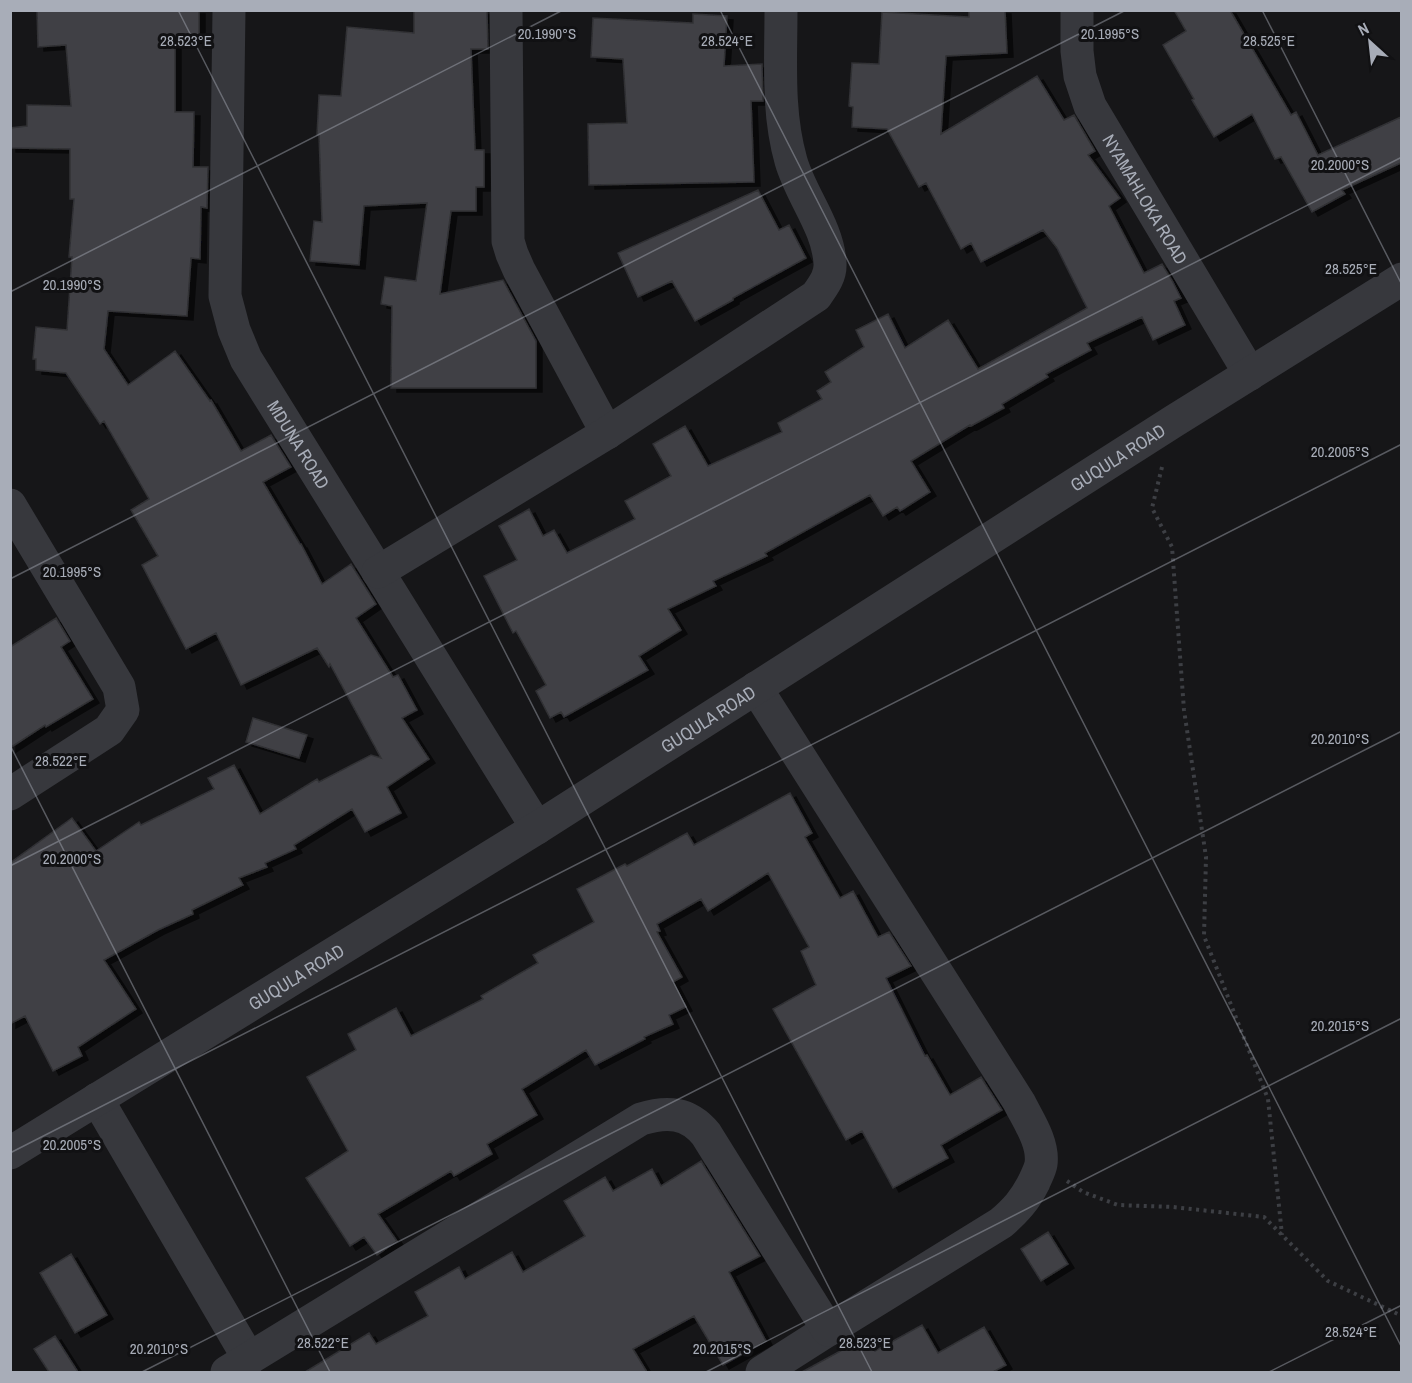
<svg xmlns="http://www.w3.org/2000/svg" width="1412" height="1383" viewBox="0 0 1412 1383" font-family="'Archivo Narrow',sans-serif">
<defs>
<filter id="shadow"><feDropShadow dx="6" dy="4" stdDeviation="0" flood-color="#0009"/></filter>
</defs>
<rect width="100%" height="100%" fill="#161618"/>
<path fill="#404145" stroke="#303034" stroke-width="1.5" filter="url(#shadow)" d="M37,10H199V39L175,40V112H194L193,167H208L207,208L201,207L200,259L191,258L187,316L108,311L104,349L128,385L175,351L210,401L211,400L241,451L271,435L291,467L263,482L300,544H301L322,584L351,564L376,604L356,618L393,677L398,675L417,710L402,718L429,759L387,787L401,813L365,832L352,809L294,845L296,849L265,863L267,867L239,878L243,885L192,910L193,914L158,930L104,960L136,1009L78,1047L82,1056L53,1071L25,1016L10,1024V863L72,818L96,851L139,822L141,825L214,789L208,778L234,765L260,814L317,779L319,782L371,755L381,758L330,664L329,667L317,648L241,685L216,633L186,649L142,565L158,556L131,510L149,499L104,421L100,424L66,373L36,370V359H33L36,327L67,330L72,257H69L74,199H70V149L10,148V128L27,126V105L71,106L66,45L38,47Z
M414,10L487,11L488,49H471L475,150H484V187H476V211H451L440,294L503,280L536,341V388H391L392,306L381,304L385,277L416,281L427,203L364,206L359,265L310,261L314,221L322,222L319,135H317L319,95L341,96L347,27L414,33Z
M969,10H1005L1007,53L946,56L941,134L1037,76L1064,120L1074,115L1095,151L1088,155L1120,198L1109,206L1144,273L1162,264L1173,282L1181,298L1174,301L1185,325L1153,340L1142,317L1087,343L1091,350L1046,374L1048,377L1002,404L1004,408L971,426L970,425L911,461L930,492L900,511L897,507L883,516L870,495L765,553L767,556L713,581L716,586L668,609L681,630L639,656L648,670L564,717L561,712L550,718L536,691L546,685L516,631L513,633L484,576L517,560L499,526L529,509L543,536L554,530L567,553L635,519L625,501L671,476L653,444L685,426L708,466L782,432L778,423L822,399L817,391L831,382L825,372L864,347L856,330L888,314L905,348L948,320L978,369L1087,308L1057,248L1043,230L981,262L971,243L961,249L926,183L919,187L887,129L852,127L853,107L849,106L852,63L879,64L882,12L969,17Z
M1174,10H1230L1291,115L1296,112L1318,155L1401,117V163L1342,190L1345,194L1312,212L1281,157L1275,159L1252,114L1214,137L1192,100L1194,99L1163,45L1186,31Z
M693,14L727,16L724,66L762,64L763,101H751L754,182L589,185L588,124L627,123L623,59L591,57L593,18L693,23Z
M758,190L779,230L789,225L806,258L733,298V300L695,321L672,281L638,297L618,253Z
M56,618L70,641L61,647L93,699L46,727L45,725L10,748V647Z
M253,718L307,735L299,758L246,742Z
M790,793L812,833L805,837L840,898L853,891L878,937L889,932L911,966L886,978L925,1056L927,1055L950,1095L981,1077L1002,1110L941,1145L948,1158L893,1188L862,1131L846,1140L773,1009L816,985L801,951L809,947L768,873L708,911L701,899L657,924L660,931L657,932L682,977L673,982L686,1007L669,1015L673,1024L644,1037L645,1039L595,1065L586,1050L522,1089L537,1115L487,1144L492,1154L454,1176L451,1171L378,1214L397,1241L377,1255L364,1237L350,1246L306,1178L348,1151L307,1077L356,1050L348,1034L396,1008L411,1036L483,999L481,996L538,963L533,955L594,922L577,889L625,864L627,866L687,833L694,845Z
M701,1161L760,1256L729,1272L766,1341L723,1365L694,1316L633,1349L647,1372H305L369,1333L376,1344L428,1316L415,1292L459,1267L465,1279L512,1252L523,1272L585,1236L564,1201L605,1177L613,1191L652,1169L661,1186Z
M1048,1232L1068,1264L1041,1281L1021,1249Z
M71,1254L107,1315L75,1333L40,1273Z
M922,1325L938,1353L984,1327L1006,1365L993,1372H802L866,1337L875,1351Z
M55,1336L78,1372H49L34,1349Z"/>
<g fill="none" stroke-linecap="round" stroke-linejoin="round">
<path stroke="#3d3f44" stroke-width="4" stroke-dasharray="3 4.5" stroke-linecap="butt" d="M1162,467L1152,508L1172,547L1184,710L1206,857L1204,936L1268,1099L1282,1235
M1067,1181L1083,1192L1118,1205L1173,1207L1264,1217L1328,1281L1402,1316"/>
<g stroke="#37383d" stroke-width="33">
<path id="s1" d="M229,10L225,296L234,330L246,359L537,828"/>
<path d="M506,10L508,241L512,254L519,270L607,433"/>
<path id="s2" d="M1077,10V51L1080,76L1090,106L1250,374"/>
<path d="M10,505L119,687L123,710L109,730L10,794"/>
<path d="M378,572L607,433L816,296C823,286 831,276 830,263C828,227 801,196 791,161C777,112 781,61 781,10"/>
<path d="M756,688L1019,1102C1028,1120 1044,1143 1041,1164C1040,1170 1036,1177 1034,1182C1025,1200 1016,1210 1001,1223L828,1330L762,1372"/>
<path d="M97,1099L249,1359"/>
<path id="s3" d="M10,1153L537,828L1174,421L1402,279"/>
<path d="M227,1372L641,1119C667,1111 688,1112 706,1134L828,1330"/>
</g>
</g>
<path fill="none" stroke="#a8adb8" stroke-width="1.5" stroke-opacity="0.45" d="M178,10L872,1372M720,10L1402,1348M1262,10L1402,285M10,292L563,10M10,579L1126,10M10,745L330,1372M10,866L1402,157M10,1153L1402,444M142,1372L1402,731M706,1372L1402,1018M1269,1372L1402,1305"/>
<g text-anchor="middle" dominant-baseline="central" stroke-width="6" stroke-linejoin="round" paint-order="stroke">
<g font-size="18" fill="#a8adb8" stroke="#111113">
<text stroke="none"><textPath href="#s2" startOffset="206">NYAMAHLOKA ROAD</textPath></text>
<text stroke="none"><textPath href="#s1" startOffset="453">MDUNA ROAD</textPath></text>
<text stroke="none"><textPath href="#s3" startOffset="1308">GUQULA ROAD</textPath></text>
<text stroke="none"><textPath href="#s3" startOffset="822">GUQULA ROAD</textPath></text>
<text stroke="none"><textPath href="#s3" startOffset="336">GUQULA ROAD</textPath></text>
</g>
</g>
<g font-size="15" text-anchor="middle" fill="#a8adb8" stroke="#111113" stroke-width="6" stroke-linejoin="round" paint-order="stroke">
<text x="1110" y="39">20.1995°S</text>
<text x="547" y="39">20.1990°S</text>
<text x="186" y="46">28.523°E</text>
<text x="727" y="46">28.524°E</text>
<text x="1269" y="46">28.525°E</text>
<text x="1340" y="170">20.2000°S</text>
<text x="1351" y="274">28.525°E</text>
<text x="72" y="290">20.1990°S</text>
<text x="1340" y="457">20.2005°S</text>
<text x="72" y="577">20.1995°S</text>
<text x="1340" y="744">20.2010°S</text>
<text x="61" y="766">28.522°E</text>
<text x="72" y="864">20.2000°S</text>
<text x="1340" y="1031">20.2015°S</text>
<text x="72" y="1150">20.2005°S</text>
<text x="1351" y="1337">28.524°E</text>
<text x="323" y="1348">28.522°E</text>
<text x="865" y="1348">28.523°E</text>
<text x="159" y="1354">20.2010°S</text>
<text x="722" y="1354">20.2015°S</text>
</g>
<rect width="1412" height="1383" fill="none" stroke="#a8adb8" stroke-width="24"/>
<g transform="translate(1370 42) rotate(333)" stroke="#111113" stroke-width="4.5" paint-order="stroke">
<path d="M0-4.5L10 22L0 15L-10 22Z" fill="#a8adb8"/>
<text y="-9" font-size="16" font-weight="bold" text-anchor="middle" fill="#a8adb8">N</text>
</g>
</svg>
